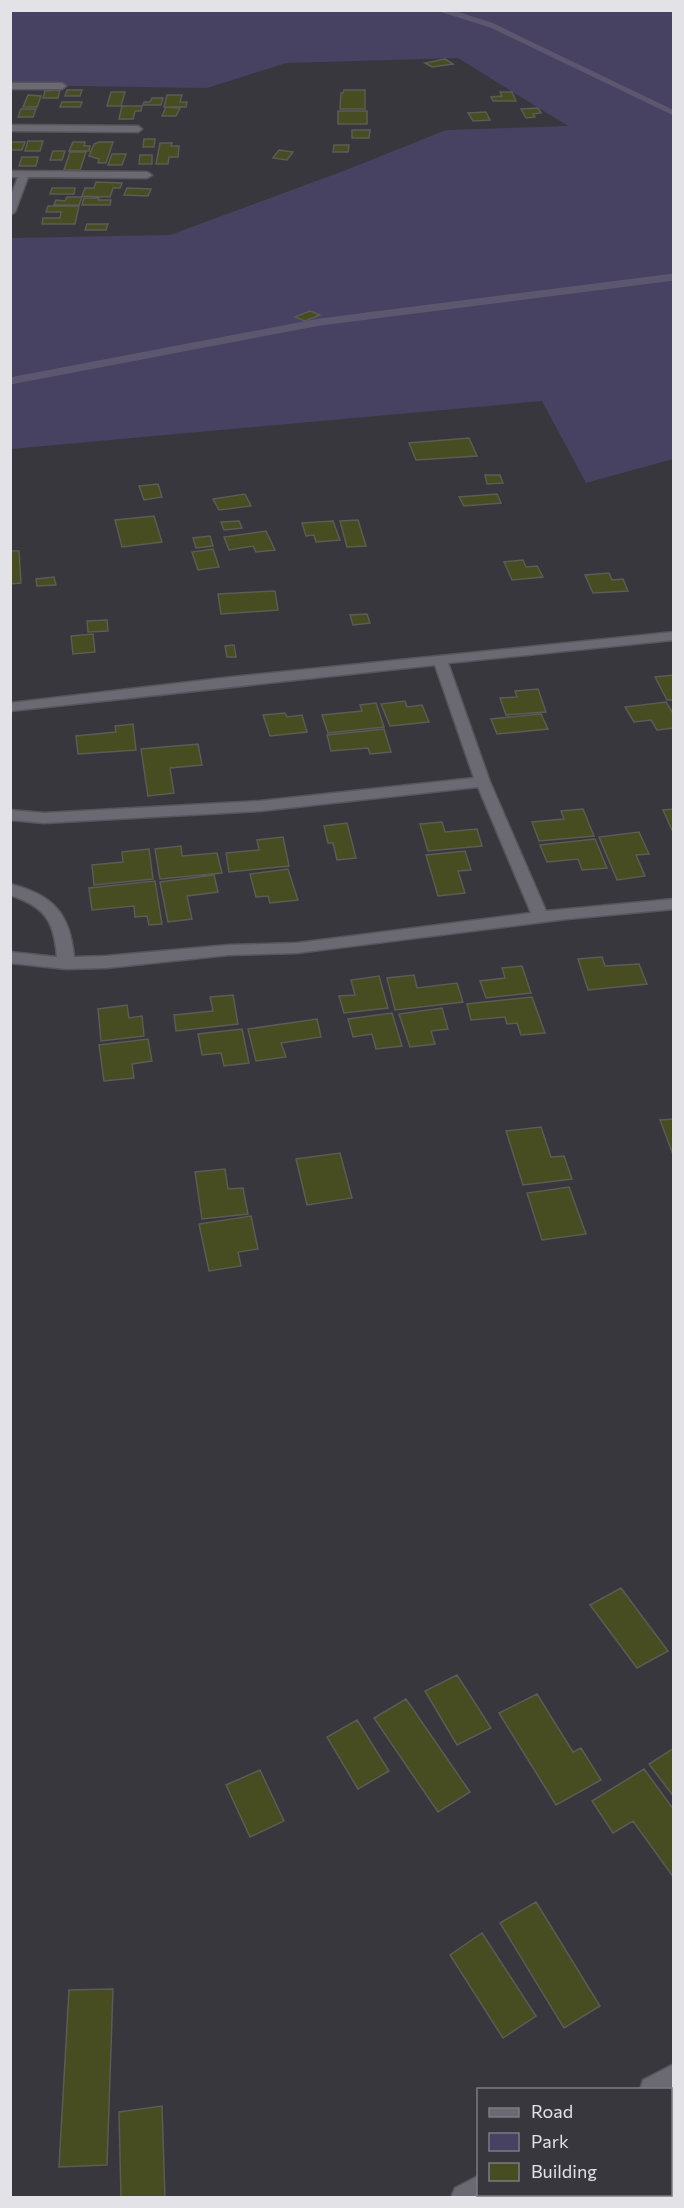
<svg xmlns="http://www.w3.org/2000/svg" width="684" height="2208" viewBox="0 0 684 2208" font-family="Commissioner,sans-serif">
<rect width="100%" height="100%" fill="#38373e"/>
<path fill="#474262" d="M11,11H673V459L586,483L542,401L11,449L10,238L170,235L346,170L446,130L568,126L458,58L286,63L207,88L11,85Z"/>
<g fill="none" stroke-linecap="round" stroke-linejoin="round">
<path stroke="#5c566f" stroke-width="5" d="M443,10L491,25L674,113"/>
<path stroke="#5c566f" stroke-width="7" d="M10,381L320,322L674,277"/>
</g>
<path fill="#474c21" stroke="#5b5c54" stroke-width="1.5" d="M445,59L453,64L432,67L425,63Z
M60,90L58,98H43L45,91Z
M67,90H82L80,96H65Z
M344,90H365V109H340L341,93H343Z
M111,92H125L121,106H107Z
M500,92H512L516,101H493L491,97L502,96Z
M28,95L41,96L37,107H23Z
M167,95H182L180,102H187L186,107H164Z
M152,98H163L161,105H143L144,102H150Z
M62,102H82L80,107H60Z
M122,106H142L141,111H135L133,119H119Z
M166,107L180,108L176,116H162Z
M538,108L541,113L533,114L535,117L526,118L521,109Z
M21,109H36L33,117H18Z
M338,111H367V124H338Z
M486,112L490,120L473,121L468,113Z
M352,130H370L369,138H352Z
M144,139H155L154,147H143Z
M28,141H43L40,151H25Z
M11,142H25L22,150H10Z
M73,142H85L84,146H90L89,151H69Z
M99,142H113L106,163H98L99,159L89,156L94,144Z
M160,143H172L171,146H179L178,157H169L168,164H156Z
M334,145H349L348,152H333Z
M279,150L293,152L287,160L273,158Z
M53,151H65L62,160H50Z
M70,152H86L80,170H64Z
M112,154H126L122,165H108Z
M140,155H152V164H139Z
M22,157H38L36,166H19Z
M96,182L122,183L120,188H113L110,197L82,196L85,188H94Z
M52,188H75L74,194H50Z
M127,188L151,189L148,196L124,195Z
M67,197H82L79,205H54L56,200L65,201Z
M84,198H99L98,200H111L110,205H82Z
M48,206H79L75,224H42L43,218H60L61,212H46Z
M87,224H108L106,230H85Z
M310,311L320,315L305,321L295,317Z
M469,438L477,456L416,460L409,443Z
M485,475H500L503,483L487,484Z
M158,484L162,497L144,500L139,486Z
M245,494L251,506L219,510L213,499Z
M497,494L501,503L464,506L459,497Z
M154,516L162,542L122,547L115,520Z
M358,520L366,546L347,547L340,521Z
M239,521L242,528L224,530L221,522Z
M333,521L340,540L316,542L314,535L306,536L302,523Z
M266,531L275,550L256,552L253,546L229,550L224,537Z
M210,536L213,546L196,548L193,538Z
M213,549L219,567L198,570L192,552Z
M10,551H19L21,583L10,584Z
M523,560L526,567L537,566L543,577L512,580L504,562Z
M609,573L612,580L623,579L628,591L593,593L585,575Z
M54,577L56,585L37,586L36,579Z
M275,591L278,610L221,614L218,594Z
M367,614L370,623L353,625L350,615Z
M107,620L108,631L88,632L87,621Z
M93,634L95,652L73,654L71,636Z
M234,645L236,657H227L225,646Z
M674,675V700H667L655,677Z
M538,689L546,712L506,715L500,698L517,697L515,691Z
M405,701L407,707L422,705L429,722L390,726L381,704Z
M666,702L674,715V728L657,730L651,720L634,722L625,707Z
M376,703L384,727L328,733L322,715L362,711L360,705Z
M285,713L287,717L302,715L307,732L270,736L263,715Z
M541,714L548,729L497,734L491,719Z
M133,724L136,750L78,754L76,736L116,732L115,726Z
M384,729L391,752L370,754L368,748L331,751L327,735Z
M198,744L202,765L170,768L174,793L148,796L141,749Z
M583,809L594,836L539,841L532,822L564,819L561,811Z
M674,809V829L672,830L663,810Z
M442,822L445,832L477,829L482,846L428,851L420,824Z
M347,823L356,858L337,860L333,843H328L324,826Z
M639,832L649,854L636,855L645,876L617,880L599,837Z
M283,837L289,866L229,872L226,853L259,850L257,840Z
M595,839L607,868L582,870L578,859L547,862L540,845Z
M181,846L182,856L217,853L222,873L160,879L155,849Z
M149,849L153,879L94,885L92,865L123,862L122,852Z
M465,851L471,870L458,871L465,893L438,896L426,855Z
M288,869L298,900L270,903L268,896L256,897L250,874Z
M214,875L218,892L187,896L192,919L168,922L160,882Z
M155,881L162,924L149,925L147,916L135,917L134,906L92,910L89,888Z
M602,957L605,966L639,964L647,984L588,990L578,959Z
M522,966L531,993L486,998L480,981L505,978L502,968Z
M414,975L417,988L457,983L463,1002L395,1010L387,978Z
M379,976L388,1008L344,1013L339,996L355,995L351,980Z
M233,995L238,1024L176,1031L174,1015L213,1011L210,997Z
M532,997L545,1033L521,1035L517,1023L507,1024L505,1017L471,1020L467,1004Z
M127,1005L129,1018L142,1016L144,1036L101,1041L98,1009Z
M442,1008L448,1029L431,1031L435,1044L410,1047L399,1014Z
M392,1013L402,1046L376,1049L372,1034L353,1037L348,1019Z
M317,1019L321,1037L281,1043L286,1057L256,1061L248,1029Z
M242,1029L249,1063L224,1066L221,1053L202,1055L198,1034Z
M148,1039L152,1061L132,1064L134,1078L104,1081L99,1045Z
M674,1119V1157L660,1120Z
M541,1127L551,1157L564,1156L572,1179L523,1185L506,1131Z
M340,1153L352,1198L307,1205L296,1159Z
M225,1169L228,1189L243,1188L248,1214L202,1219L195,1172Z
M569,1187L586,1234L542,1240L527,1193Z
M251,1216L258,1249L238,1252L241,1266L209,1271L199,1224Z
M621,1588L668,1651L637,1668L590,1605Z
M457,1675L491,1728L457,1745L425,1691Z
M537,1694L573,1752L581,1748L601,1780L556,1805L499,1713Z
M406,1699L470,1792L438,1812L374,1718Z
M357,1720L389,1771L358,1789L327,1737Z
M674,1748V1797L649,1764Z
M644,1769L674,1810V1878L633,1821L613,1833L592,1801Z
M260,1770L284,1821L250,1837L226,1785Z
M536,1902L600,2006L564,2028L500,1923Z
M482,1933L536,2016L503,2038L450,1955Z
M113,1989L107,2165L59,2167L69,1990Z
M162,2106L165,2198H121L119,2112Z"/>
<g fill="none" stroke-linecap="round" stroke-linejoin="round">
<defs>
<path id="minor" d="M10,83H62L66,86L62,89H10Z
M10,125L138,126L142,129L138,132L10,131Z
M10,171L147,172L152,175L147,178L28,177L15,212L10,215V198L18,177H10Z
M674,632V640L448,663L490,782L546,911L674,899V909L567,919L297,953L229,955L106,968L66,969L10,963V952L57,957C54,920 45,907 10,895V884C53,895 70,913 74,957L106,956L229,945L297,943L531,913L478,787L260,811L44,823L10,820V810L44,813L260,801L474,778L435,665L10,711V703L232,677Z
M674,2064V2093L670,2095V2090H640L643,2080Z
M478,2176V2194H490L489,2198H451L455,2188Z"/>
</defs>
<use href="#minor" stroke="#56555b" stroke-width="3"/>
<use href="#minor" fill="#6b6a73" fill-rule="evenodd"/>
</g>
<rect width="684" height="2208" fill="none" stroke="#e3e2e7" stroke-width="24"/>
<rect x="477" y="2088" width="195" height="108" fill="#38373e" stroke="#7c7b82" stroke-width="1.5"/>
<rect x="489" y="2108" width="30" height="9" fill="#6b6a73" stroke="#7c7b82" stroke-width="1.5"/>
<text x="531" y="2118" font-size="18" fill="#e3e2e7">Road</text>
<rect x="489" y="2133" width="30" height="18" fill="#474262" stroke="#7c7b82" stroke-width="1.5"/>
<text x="531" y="2148" font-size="18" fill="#e3e2e7">Park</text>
<rect x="489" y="2163" width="30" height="18" fill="#474c21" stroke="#7c7b82" stroke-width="1.5"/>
<text x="531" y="2178" font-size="18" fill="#e3e2e7">Building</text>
</svg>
